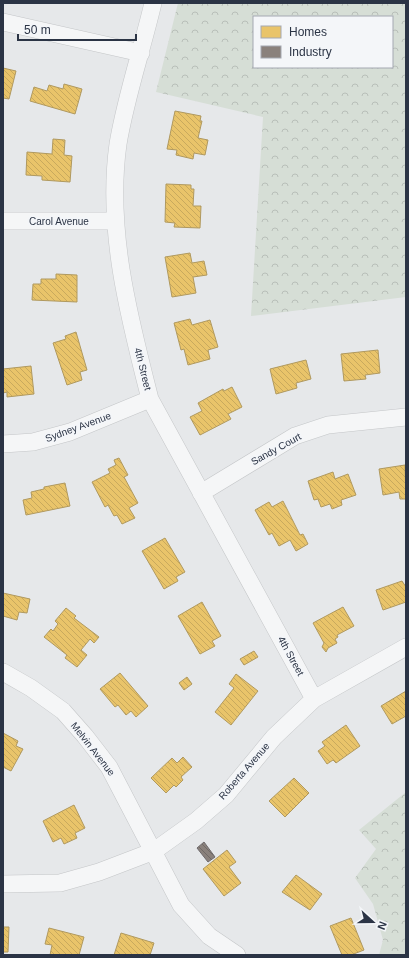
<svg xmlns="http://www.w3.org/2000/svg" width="409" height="958" viewBox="0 0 409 958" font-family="Helvetica,sans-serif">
<defs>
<pattern id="forest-crowns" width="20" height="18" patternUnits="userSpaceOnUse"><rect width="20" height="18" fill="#d6ded6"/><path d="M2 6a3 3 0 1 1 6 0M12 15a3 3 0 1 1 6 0" fill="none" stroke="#b8bfb9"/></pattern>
<pattern id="homes-back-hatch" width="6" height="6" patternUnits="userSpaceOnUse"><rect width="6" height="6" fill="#e9c46a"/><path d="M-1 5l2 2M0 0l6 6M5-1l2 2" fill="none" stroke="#c8a95d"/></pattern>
<pattern id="industry-back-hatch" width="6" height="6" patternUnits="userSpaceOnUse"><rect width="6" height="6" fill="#8a817c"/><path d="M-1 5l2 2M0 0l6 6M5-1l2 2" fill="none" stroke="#716a67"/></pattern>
</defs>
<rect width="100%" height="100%" fill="#e6e8ea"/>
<path fill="url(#forest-crowns)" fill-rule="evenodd" d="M178,3H406V297L251,316L263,117L156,92ZM254,17H392V67H254Z
M406,792V955H379L383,940L373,904L355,878L376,849L359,830Z"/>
<path fill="url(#homes-back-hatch)" stroke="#b0995f" d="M3,68L16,71L9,99L3,98Z
M64,84L82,89L75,114L30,101L34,87L47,91L49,85L63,89Z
M175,111L201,116L200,121H202L198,138L208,140L205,155L194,153L193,159L176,155L177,150L167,149Z
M53,139L65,140L64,155L72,156L70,182L42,180V176L26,175L27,152L52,154Z
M166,184L191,185V189H194L193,206H201L200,228L174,227L175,223L165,222Z
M190,253L192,263L204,261L207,275L193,277L196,293L172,297L165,257Z
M56,274L77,275V302L32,300L33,284H41V279H56Z
M190,319L192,325L210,320L218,347L208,350L210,359L188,365L184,349L181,350L174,323Z
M76,332L87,370L80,372L82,380L67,385L53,343L66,339L65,336Z
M378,350L380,373L365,375L366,379L344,381L341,354Z
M306,360L311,379L296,383L297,388L276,394L270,369Z
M31,366L34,394L7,397V392L3,393V369Z
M232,387L242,407L228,414L231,419L200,435L190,417L202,411L198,403L223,389L224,391Z
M119,458L128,475L124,477L138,503L129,508L135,518L122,524L117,515L114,516L108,505L105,507L92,482L110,473L108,469L116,465L114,460Z
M405,465L406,499H400L399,492L383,495L379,469Z
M333,472L335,479L348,474L356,495L341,500L342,505L332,509L330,504L321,507L318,499L314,500L308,481Z
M65,483L70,506L26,515L23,500L32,498L31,492L44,489V487Z
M283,501L300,535L303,534L308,544L296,551L290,540L279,546L272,533L269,535L255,510L269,502L272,507Z
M165,538L185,572L176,577L178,581L164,589L142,551Z
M402,581L406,587V602L383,610L376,590Z
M3,593L30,599L27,613L19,612L17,620L3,616Z
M202,602L221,636L212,641L215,646L200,654L178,616Z
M343,607L354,626L337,635L338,637L335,639L337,643L328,648L326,652L322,647L324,643L313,623Z
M66,608L76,616L74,618L99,637L94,643L90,639L81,650L87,655L77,667L65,658L67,655L44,637L51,629L53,631L58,624L55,621Z
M254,651L258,657L244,665L240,659Z
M120,673L148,706L136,717L131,711L126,715L118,705L115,707L100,689Z
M236,674L258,691L231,725L215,712L234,688L229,684Z
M187,677L192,684L184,690L179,683Z
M406,691V716L392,724L381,706Z
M346,725L360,746L336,763L333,760L327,764L318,751L325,746L322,742Z
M3,733L18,741L16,746L23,749L11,771L3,767Z
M183,757L192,767L181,777L183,780L176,787L174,785L166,793L151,778L172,758L177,763Z
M294,778L309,793L285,817L269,801Z
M74,805L85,828L75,833L77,838L64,844L61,838L53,842L43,821Z
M227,850L236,862L229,867L241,883L224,896L203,869Z
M296,875L322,894L310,910L282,892Z
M351,918L364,950L351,955H342L330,926Z
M3,927H9L8,952H3Z
M49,928L84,937L79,955H50L52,945L45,944Z
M121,933L154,943L150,955H114Z"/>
<path fill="url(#industry-back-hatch)" stroke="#6e6a6c" d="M204,842L215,857L208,862L197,848Z"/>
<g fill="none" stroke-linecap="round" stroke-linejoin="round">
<defs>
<path id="minor" d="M153,3C142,50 126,96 118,144C106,230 129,317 150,399L314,699
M3,22L141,53
M3,221H114
M3,444L33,442L70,432L150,399
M201,493L295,436L328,425L406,417
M3,672L31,688L63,711L85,736L109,767L181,905L209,936L237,955
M3,884L60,883L99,872L154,851L196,821L226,795L274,737L314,699L406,647"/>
</defs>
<use href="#minor" stroke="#c4c6c8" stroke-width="18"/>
<use href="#minor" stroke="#f5f6f7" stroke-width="17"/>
</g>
<g text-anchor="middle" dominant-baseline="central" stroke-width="4" stroke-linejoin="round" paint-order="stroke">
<g font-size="10" fill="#2b3445" stroke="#f4f6f9">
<text x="59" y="221">Carol Avenue</text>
<text transform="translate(143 369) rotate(76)">4th Street</text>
<text transform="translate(78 427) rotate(-20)">Sydney Avenue</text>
<text transform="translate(276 449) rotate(-29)">Sandy Court</text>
<text transform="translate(291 656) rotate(61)">4th Street</text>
<text transform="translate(93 749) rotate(52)">Melvin Avenue</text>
<text transform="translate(244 771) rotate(-49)">Roberta Avenue</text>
</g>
</g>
<rect width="409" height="958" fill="none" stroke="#2b3445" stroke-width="8"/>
<rect x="253" y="16" width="140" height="52" fill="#f4f6f9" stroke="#a4a8b1"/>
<rect x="261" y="26" width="20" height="12" fill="#e9c46a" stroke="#a4a8b1"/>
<text x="289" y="36" font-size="12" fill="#2b3445">Homes</text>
<rect x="261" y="46" width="20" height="12" fill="#8a817c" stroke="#a4a8b1"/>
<text x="289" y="56" font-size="12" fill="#2b3445">Industry</text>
<g transform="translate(373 922) rotate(111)" stroke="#f4f6f9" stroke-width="3" paint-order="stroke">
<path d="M0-3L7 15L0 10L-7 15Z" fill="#2b3445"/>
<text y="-6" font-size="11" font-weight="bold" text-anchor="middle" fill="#2b3445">N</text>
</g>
<path d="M18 34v6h118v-6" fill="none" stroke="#2b3445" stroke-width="2"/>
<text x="24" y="34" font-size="12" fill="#2b3445" stroke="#f4f6f9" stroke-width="3" paint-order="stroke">50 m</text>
</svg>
